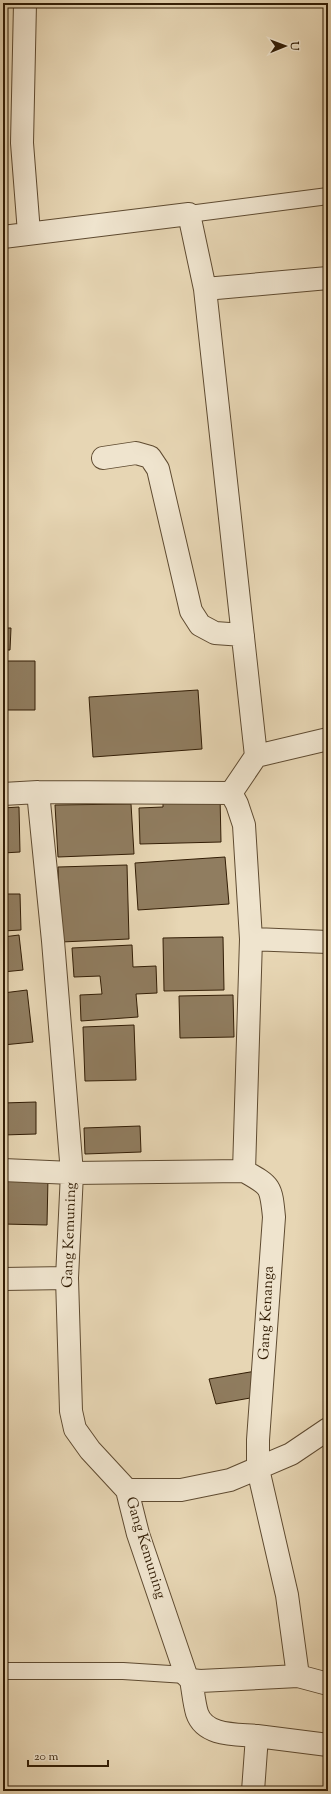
<svg xmlns="http://www.w3.org/2000/svg" width="331" height="1794" viewBox="0 0 331 1794" font-family="'Sorts Mill Goudy',serif">
<rect width="100%" height="100%" fill="#e7d6b4"/>
<filter id="stains"><feTurbulence type="fractalNoise" baseFrequency=".005" numOctaves="4"/><feColorMatrix values="0 0 0 0 .2 0 0 0 0 .09 0 0 0 0 .02 0 0 0 .5 -.17"/></filter>
<radialGradient id="worn" r=".72"><stop offset=".6" stop-color="#630" stop-opacity="0"/><stop offset="1" stop-color="#630" stop-opacity=".3"/></radialGradient>
<path fill="#907d60" stroke="#321d05" d="M3,628H11L10,650H3Z
M3,661H35V710H3Z
M198,690L202,749L93,757L89,697Z
M220,796L221,842L140,844L139,808L163,807V798Z
M131,804L134,854L58,857L55,805Z
M19,807L20,852L3,853V808Z
M225,857L229,904L138,910L135,863Z
M127,865L129,939L61,942L58,867Z
M3,894H20L21,930L3,931Z
M19,935L23,970L3,972V937Z
M223,937L224,990L164,991L163,938Z
M132,945L133,967L156,966L157,993L136,994L138,1017L81,1021L80,995L102,994L100,976L74,977L72,948Z
M27,990L33,1042L3,1045V993Z
M233,995L234,1037L180,1038L179,996Z
M134,1025L136,1080L85,1081L83,1027Z
M36,1102V1134L3,1135V1103Z
M140,1126L141,1152L85,1154L84,1128Z
M3,1177L48,1178L47,1225L3,1224Z
M256,1371V1397L216,1404L209,1379Z"/>
<g fill="none" stroke-linecap="round" stroke-linejoin="round">
<defs>
<path id="lane" d="M189,214L328,196
M3,1671H123L186,1675"/>
<path id="street" d="M25,3L22,143L29,233
M3,237L189,214L205,289L256,756
M205,289L328,278
M103,458L136,453L150,457L158,469L191,611L200,625L215,633L243,635
M231,793L256,756L328,739
M3,794L38,792
M251,939L328,942
M3,1170L72,1173L244,1171L251,939L244,825L237,804L231,793L38,792L53,941L72,1173L67,1278L71,1411L75,1429L90,1450L127,1490L138,1534L186,1675L191,1680L200,1681L298,1676L328,1684
M244,1171C271,1186 271,1186 274,1217L258,1440V1469L287,1595L298,1676
M3,1279L67,1278
M127,1490H181L230,1480L291,1454L328,1429
M191,1680C193,1690 194,1703 197,1713C205,1737 238,1734 257,1736
M253,1791L257,1736L328,1745"/>
</defs>
<use href="#lane" stroke="#5f4b31" stroke-width="18"/>
<use href="#street" stroke="#5f4b31" stroke-width="24"/>
<use href="#lane" stroke="#efe4ce" stroke-width="16"/>
<use href="#street" stroke="#efe4ce" stroke-width="22"/>
</g>
<g text-anchor="middle" dominant-baseline="central" stroke-width="3" stroke-linejoin="round" paint-order="stroke">
<g font-size="15" fill="#321d05" stroke="#efe4ce">
<text transform="translate(70 1235) rotate(-88)">Gang Kemuning</text>
<text transform="translate(267 1313) rotate(-87)">Gang Kenanga</text>
<text transform="translate(145 1548) rotate(73)">Gang Kemuning</text>
</g>
</g>
<rect width="331" height="1794" fill="none" stroke="#e7d6b4" stroke-width="16"/>
<rect x="4" y="4" width="323" height="1786" fill="none" stroke="#321d05" stroke-width="2"/>
<rect x="8" y="8" width="315" height="1778" fill="none" stroke="#321d05"/>
<g transform="translate(285 46) rotate(89)" stroke="#efe4ce" stroke-width="3" paint-order="stroke">
<path d="M0-3L7 15L0 10L-7 15Z" fill="#321d05"/>
<text y="-6" font-size="11" font-weight="bold" text-anchor="middle" fill="#321d05">U</text>
</g>
<path d="M28 1760v6h80v-6" fill="none" stroke="#321d05" stroke-width="2"/>
<text x="34" y="1760" font-size="12" fill="#321d05" stroke="#efe4ce" stroke-width="3" paint-order="stroke">20 m</text>
<rect width="100%" height="100%" filter="url(#stains)"/>
<rect width="100%" height="100%" fill="url(#worn)"/>
</svg>
